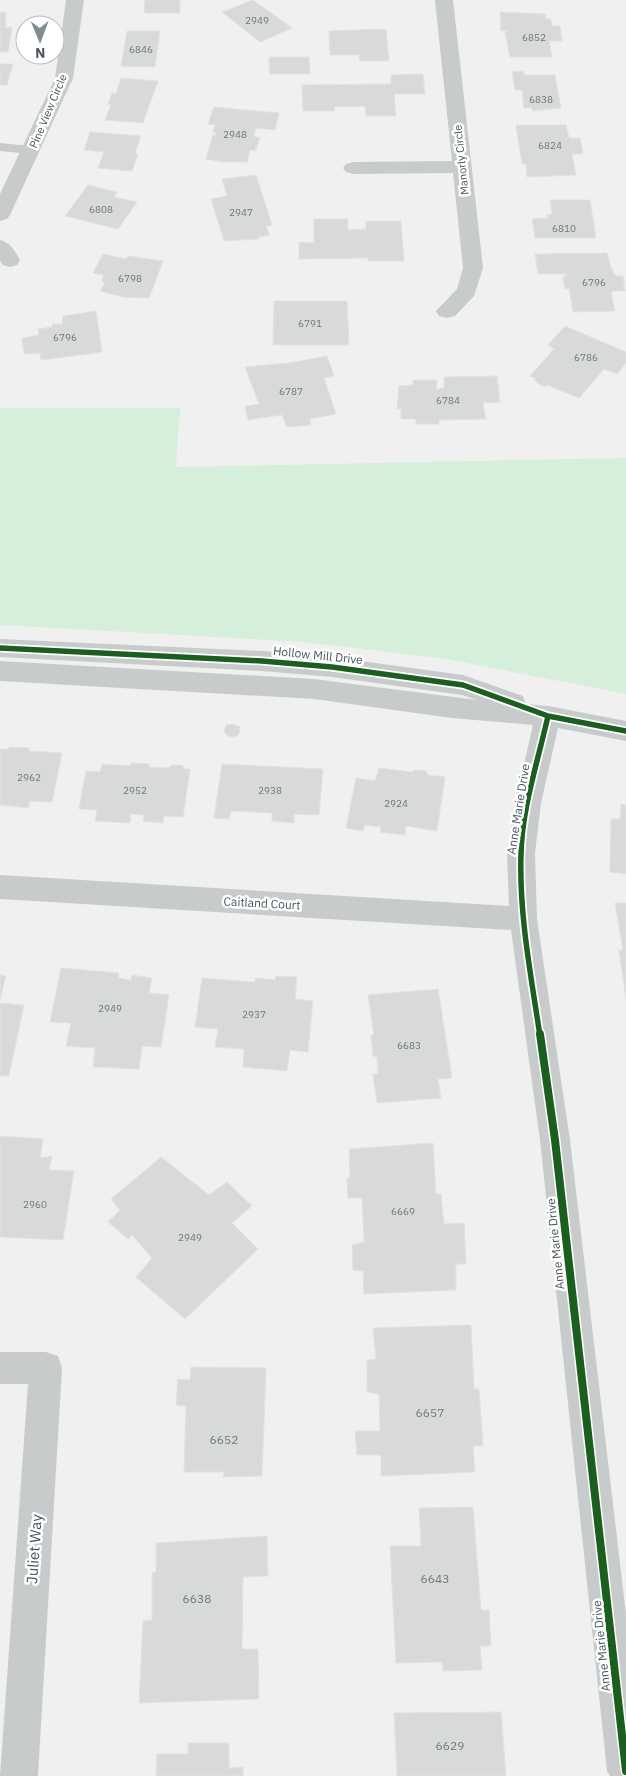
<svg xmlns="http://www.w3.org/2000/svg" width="626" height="1776" viewBox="0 0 626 1776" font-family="'IBM Plex Sans',sans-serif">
<rect width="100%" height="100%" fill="#f1f0f0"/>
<path fill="#d5efdb" d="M0,408H180L176,467L626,458V694L447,659L303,642L0,625Z"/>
<path fill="#d8d9d9" stroke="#e2e2e3" d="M145,0H180V13H144Z
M253,0L292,28L260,42L222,12Z
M0,12H6L5,28L12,27L8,52H0Z
M500,12L545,14L546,19H551L552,26H560L562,41H549L552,57H510L505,32L508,31H501Z
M386,29L389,61H360L359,55H330L329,31Z
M127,31H160L155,67L121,66Z
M269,57H309L310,74H270Z
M0,64H13L7,85H0Z
M523,71L524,75H555L561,108L533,111L532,108H524L522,90H515L512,72Z
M423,74L425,94H394L396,116H366L365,106L334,107V111H303L302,85L391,84V75Z
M121,78L158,81L143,123L105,120L111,105L108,104L112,93L116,94Z
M214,107L279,113L275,130L256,128L254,135L255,137L260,138L255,151L250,150L247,162H224L206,159L213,135L216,136V133H213L215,125L208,124Z
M516,125H566L569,138H580L583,154H572L576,175L527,177L526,164H522Z
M90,132L141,136L135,153L138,154L132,171L98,168L104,152L84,150Z
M256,175L272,225L266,226L269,235L259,237V239L224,241L211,199L227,196L222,179Z
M88,185L117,192L114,197L137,202L118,229L65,216Z
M550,200H590L596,238H535L532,219L548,218L547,215L552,214Z
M314,219H348V230L366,229V221H401L404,261H368V258L299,259V242L314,243Z
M607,253L611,268L616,276H623L625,291H614L611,293L615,311L573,312L569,288L565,289L563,276H567L566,274H538L535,254Z
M103,254L126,259L128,256L163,261L149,298L123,297L100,291L105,282L101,281L104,275L93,273Z
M274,301H347L349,345H273Z
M96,311L102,352L41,360L40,353L24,354L22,338L39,335L38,329L52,327V324H62L63,316Z
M565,326L626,352V363L617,374L604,369L579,398L547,385L545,387L537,383L538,382L534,380L535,378L530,376L554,349L548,345Z
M327,356L334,376L324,378L336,414L309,419L311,425L287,427L282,415L248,420L245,406L259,404L245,367L289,363Z
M497,376L500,402L483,403L486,419L439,420V424H416V419H401V409H397L399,386L413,385V380H437L436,389H438L444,388V377Z
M233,724L240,727L239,734L235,737L228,736L224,731L226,725Z
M10,747L30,748L29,751L62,753L52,802L30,801L28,808L0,805V749H8Z
M131,763L150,764L149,767L168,768L172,765H182L185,769H190L183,817L164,816L163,823L143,821L144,815L131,814L130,823L95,821L97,810L79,809L86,771L100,772L102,764L130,766Z
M222,764L323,769L319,815L294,814V823L272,821V813L231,811L229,819L214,818Z
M379,768L411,772L415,770L426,771L428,775L445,777L437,831L406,826L405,835L380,832L381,827L365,825L363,831L346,828L356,778L375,781Z
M621,804L626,805V874L610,872L611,819H620Z
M615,903H626V1000L619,950H623Z
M61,968L119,973L118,978L131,980L132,975L152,978L149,993L169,995L161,1047L142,1046L139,1069L93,1067L95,1048L66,1046L71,1023L50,1022Z
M0,975L6,976L0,1000Z
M276,976L297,977L295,999L313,1001L308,1052L290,1050L287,1071L243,1067L244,1049L215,1047L218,1029L195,1027L202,978L255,982V978L275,980Z
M438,989L452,1078L438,1079L441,1098L377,1103L373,1074H378L377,1057L373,1056L371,1035H374L368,995Z
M0,1003L24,1005L9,1076H0Z
M0,1136L43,1139L40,1158L52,1156L49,1170L74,1171L63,1240L0,1237Z
M433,1143L436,1194H441L444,1224L464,1223L466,1264H456V1290L364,1294L363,1271L353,1270L352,1245L364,1242L362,1198H348L347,1178H350L349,1149Z
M161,1157L209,1195L227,1182L252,1206L232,1223L258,1249L185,1319L136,1277L152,1258L132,1235L128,1239L108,1222L120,1210L111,1199Z
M471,1325L474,1389H479L483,1446H473L475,1472L381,1476V1455H357L355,1431H380L379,1394L367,1392V1360L376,1359L373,1328Z
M191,1367L266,1368L262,1476L223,1477L224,1472H184L186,1406L176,1405L178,1379L190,1380Z
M473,1507L481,1610H489L491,1646H480L482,1670L443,1671L442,1662L396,1663L390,1546H421L419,1508Z
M267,1536L268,1576L243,1577L242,1649H258L259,1699L139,1703L143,1621L152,1620V1573L156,1572V1543Z
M501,1712L506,1776H397L394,1713Z
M188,1743H229V1768L243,1767V1776H156L157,1754H188Z"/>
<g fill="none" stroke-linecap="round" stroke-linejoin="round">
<path fill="#c8cbcc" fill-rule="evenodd" d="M0,143L31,146L38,150L31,154L0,151Z"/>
<path fill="#c8cbcc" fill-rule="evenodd" d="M66,0H84L73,78L10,215L7,219L0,221V194L55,78Z
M435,0H453L483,268L474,296L455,316L447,318L439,316L436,311L457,289L463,268L453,173L353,174L346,172L343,168L346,164L353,162L452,161Z
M0,240C10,242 15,251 20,260L17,265L10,267L3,265L0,261Z
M0,639L262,651L332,657L463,675L523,696L526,704L548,706L626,721V741L558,728L541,803L535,853L537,919L570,1140L626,1614V1776H610L607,1771L540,1140L511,930L0,899V875L509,906L507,853L515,803L533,725L452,718L314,699L0,681V661L314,679L477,700L462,695L332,677L262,671L0,657Z
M0,1352H46L58,1356L62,1368L38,1776H0L28,1384H0Z"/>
<defs>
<path id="cycleway-far1" d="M0,648L262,661L332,667L463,685L548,716L626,731
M540,1036C531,975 519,915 521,854C522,808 538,761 548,716"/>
<path id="cycleway" d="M540,1034L555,1140L626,1771"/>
</defs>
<use href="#cycleway-far1" stroke="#fff" stroke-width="9"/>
<use href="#cycleway" stroke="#fff" stroke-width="11"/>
<use href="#cycleway-far1" stroke="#1b5e20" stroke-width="5.5"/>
<use href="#cycleway" stroke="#1b5e20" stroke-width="8"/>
</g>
<g text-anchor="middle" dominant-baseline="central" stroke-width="5" stroke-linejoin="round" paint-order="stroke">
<g font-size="10" fill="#6c787d">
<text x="257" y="20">2949</text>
<text x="534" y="37">6852</text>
<text x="141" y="49">6846</text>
<text x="541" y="99">6838</text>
<text x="235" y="134">2948</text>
<text x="550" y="145">6824</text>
<text x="101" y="209">6808</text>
<text x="241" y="212">2947</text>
<text x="564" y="228">6810</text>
<text x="130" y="278">6798</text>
<text x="594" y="282">6796</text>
<text x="310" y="323">6791</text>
<text x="65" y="337">6796</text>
<text x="586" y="357">6786</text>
<text x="291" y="391">6787</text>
<text x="448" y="400">6784</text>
<text x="29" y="777">2962</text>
<text x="135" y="790">2952</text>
<text x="270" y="790">2938</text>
<text x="396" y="803">2924</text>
<text x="110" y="1008">2949</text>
<text x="254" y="1014">2937</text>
<text x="409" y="1045">6683</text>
<text x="35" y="1204">2960</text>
<text x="403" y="1211">6669</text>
<text x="190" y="1237">2949</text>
</g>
<g font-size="11" fill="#47565d" stroke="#fff">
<text transform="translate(48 111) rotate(-67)">Pine View Circle</text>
<text transform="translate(461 160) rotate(-96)">Manorly Circle</text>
</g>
<g font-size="12" fill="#47565d" stroke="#fff">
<text transform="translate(318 655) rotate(6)">Hollow Mill Drive</text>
<text transform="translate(518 809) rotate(-81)">Anne Marie Drive</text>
<text transform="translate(262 903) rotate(3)">Caitland Court</text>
<text transform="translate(555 1244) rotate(-96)">Anne Marie Drive</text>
<text transform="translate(601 1646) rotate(-96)">Anne Marie Drive</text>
</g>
<g font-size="12" fill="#6c787d">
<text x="430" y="1412">6657</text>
<text x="224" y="1439">6652</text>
<text x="435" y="1578">6643</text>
<text x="197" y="1598">6638</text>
<text x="450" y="1745">6629</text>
</g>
<g font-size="15" fill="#47565d" stroke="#fff">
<text transform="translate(34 1549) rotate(-86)">Juliet Way</text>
</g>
</g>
<g transform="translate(40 40) rotate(179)"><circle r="24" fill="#ffffff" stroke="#b5bbbe"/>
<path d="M0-4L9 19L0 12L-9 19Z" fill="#828c90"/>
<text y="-8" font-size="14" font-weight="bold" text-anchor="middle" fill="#47565d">N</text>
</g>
</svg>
